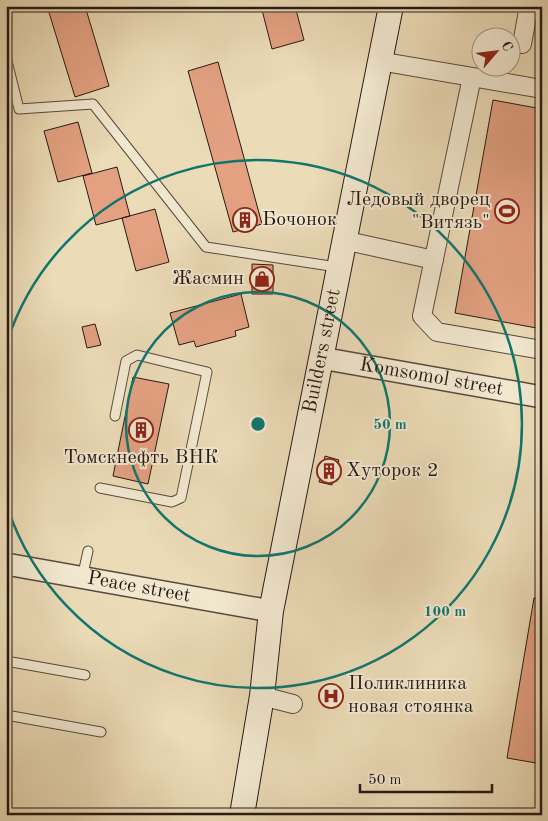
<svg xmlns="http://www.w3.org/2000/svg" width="548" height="821" viewBox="0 0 548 821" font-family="'Old Standard TT',serif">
<rect width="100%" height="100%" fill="#ebdbb7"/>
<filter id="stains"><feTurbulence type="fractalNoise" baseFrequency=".004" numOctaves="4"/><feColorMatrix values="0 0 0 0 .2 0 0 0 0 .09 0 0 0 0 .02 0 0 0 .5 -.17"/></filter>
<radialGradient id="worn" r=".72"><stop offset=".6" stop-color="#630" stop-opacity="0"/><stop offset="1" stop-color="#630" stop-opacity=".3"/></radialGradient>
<path fill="#e3a182" stroke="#261a16" d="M47,6H85L109,86L75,97Z
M261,6H295L304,40L272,49Z
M218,62L262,224L233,232L188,71Z
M493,100L542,109V329L455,313Z
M78,122L92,173L58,182L44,131Z
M117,167L130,216L96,225L83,176Z
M155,209L169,262L136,271L122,218Z
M252,264L273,265V294H252Z
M241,294L249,327L235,331L236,336L196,347L194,341L179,345L170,313Z
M95,324L101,345L87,348L82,327Z
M133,377L169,384L148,484L113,476Z
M325,456L339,460L332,485L319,482Z
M534,598L542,599V764L507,758Z"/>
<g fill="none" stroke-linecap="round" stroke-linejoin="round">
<defs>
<path id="service" d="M6,57L19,109L93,104L206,247L337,267
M100,488L172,502L181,498L207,372L137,355L126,361L115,416
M82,578L88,551
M6,661L85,675
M6,715L101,732"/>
<path id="minor" d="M522,44L529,6
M379,61L542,89
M472,77L422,316L437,332L542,350
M343,240L434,260
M262,696L293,704"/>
<g id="tertiary">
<path id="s1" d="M321,358L542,397"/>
<path id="s2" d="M6,564L271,611"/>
</g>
<g id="secondary">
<path id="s3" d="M242,815L262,696L271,611L391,6"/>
</g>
</defs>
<use href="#service" stroke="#574a3e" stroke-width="11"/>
<use href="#minor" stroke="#574a3e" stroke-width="20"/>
<use href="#tertiary" stroke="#574a3e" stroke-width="24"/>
<use href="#secondary" stroke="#261a16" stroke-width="26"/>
<use href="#service" stroke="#f2e8d0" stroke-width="9"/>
<use href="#minor" stroke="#f2e8d0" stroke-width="18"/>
<use href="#tertiary" stroke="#f2e8d0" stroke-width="21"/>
<use href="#secondary" stroke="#f2e8d0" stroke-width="24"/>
</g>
<g fill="none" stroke="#0f766e" stroke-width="2.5">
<circle cx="258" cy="424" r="132"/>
<path d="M7 342A264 264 0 1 1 7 506"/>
</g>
<defs>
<symbol id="stadium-ring" viewBox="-11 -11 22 22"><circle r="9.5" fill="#f2e8d0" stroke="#8f2418" stroke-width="1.5"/><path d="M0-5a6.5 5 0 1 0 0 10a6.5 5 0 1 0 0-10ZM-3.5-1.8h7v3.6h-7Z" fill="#8f2418"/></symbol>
<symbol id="building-ring" viewBox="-11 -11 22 22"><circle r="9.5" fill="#f2e8d0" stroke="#8f2418" stroke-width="1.5"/><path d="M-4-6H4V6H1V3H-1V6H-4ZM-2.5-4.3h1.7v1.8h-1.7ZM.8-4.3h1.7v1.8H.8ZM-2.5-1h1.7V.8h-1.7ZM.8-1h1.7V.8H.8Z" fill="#8f2418"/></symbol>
<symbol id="shop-ring" viewBox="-11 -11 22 22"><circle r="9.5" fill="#f2e8d0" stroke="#8f2418" stroke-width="1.5"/><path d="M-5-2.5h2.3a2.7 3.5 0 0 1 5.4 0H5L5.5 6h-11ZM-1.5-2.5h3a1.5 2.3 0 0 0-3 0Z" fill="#8f2418"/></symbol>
<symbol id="hospital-ring" viewBox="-11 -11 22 22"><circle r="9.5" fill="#f2e8d0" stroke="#8f2418" stroke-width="1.5"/><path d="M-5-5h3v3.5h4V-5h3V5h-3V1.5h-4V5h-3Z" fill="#8f2418"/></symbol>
</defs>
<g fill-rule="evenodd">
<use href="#stadium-ring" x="493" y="197" width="28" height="28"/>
<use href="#building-ring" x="231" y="206" width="28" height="28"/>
<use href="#shop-ring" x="248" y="265" width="28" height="28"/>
<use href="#building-ring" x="127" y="416" width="28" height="28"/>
<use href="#building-ring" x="315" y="457" width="28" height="28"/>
<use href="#hospital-ring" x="317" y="682" width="28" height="28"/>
</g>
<g text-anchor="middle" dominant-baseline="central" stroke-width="4" stroke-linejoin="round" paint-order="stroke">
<g font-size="20" fill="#261a16" stroke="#f2e8d0" text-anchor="start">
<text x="490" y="200" text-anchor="end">Ледовый дворец<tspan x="490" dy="23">"Витязь"</tspan></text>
<text x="262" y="220">Бочонок</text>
<text x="244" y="279" text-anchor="end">Жасмин</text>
<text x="141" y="458" text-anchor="middle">Томскнефть ВНК</text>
<text x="346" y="471">Хуторок 2</text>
<text x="348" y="684">Поликлиника<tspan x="348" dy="23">новая стоянка</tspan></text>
</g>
<g font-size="20" fill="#261a16" stroke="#f2e8d0">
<text stroke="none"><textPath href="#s3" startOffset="471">Builders street</textPath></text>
<text stroke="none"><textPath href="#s1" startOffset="112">Komsomol street</textPath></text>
<text stroke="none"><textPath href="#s2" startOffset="135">Peace street</textPath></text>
</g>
</g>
<circle cx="258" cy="424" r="8" fill="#0f766e" stroke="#f2e8d0" stroke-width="2.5"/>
<g font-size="15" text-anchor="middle" font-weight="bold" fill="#0f766e" stroke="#f2e8d0" stroke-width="4" stroke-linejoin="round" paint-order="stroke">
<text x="390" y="429">50 m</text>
<text x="445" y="616">100 m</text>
</g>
<rect width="548" height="821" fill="none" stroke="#ebdbb7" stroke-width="25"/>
<rect x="8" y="8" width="533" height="806" fill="none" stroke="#261a16" stroke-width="2.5"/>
<rect x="12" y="12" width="523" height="796" fill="none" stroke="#261a16"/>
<g transform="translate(496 52) rotate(62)"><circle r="24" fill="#f2e8d0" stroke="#a09686"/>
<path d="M0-4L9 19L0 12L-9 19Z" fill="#8f2418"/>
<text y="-8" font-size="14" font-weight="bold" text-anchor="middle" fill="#261a16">С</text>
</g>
<path d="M360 784v8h132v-8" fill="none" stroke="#261a16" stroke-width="2.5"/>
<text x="368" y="784" font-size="15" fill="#261a16" stroke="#f2e8d0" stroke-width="4" paint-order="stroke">50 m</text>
<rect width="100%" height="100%" filter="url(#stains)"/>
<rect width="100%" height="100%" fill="url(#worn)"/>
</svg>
